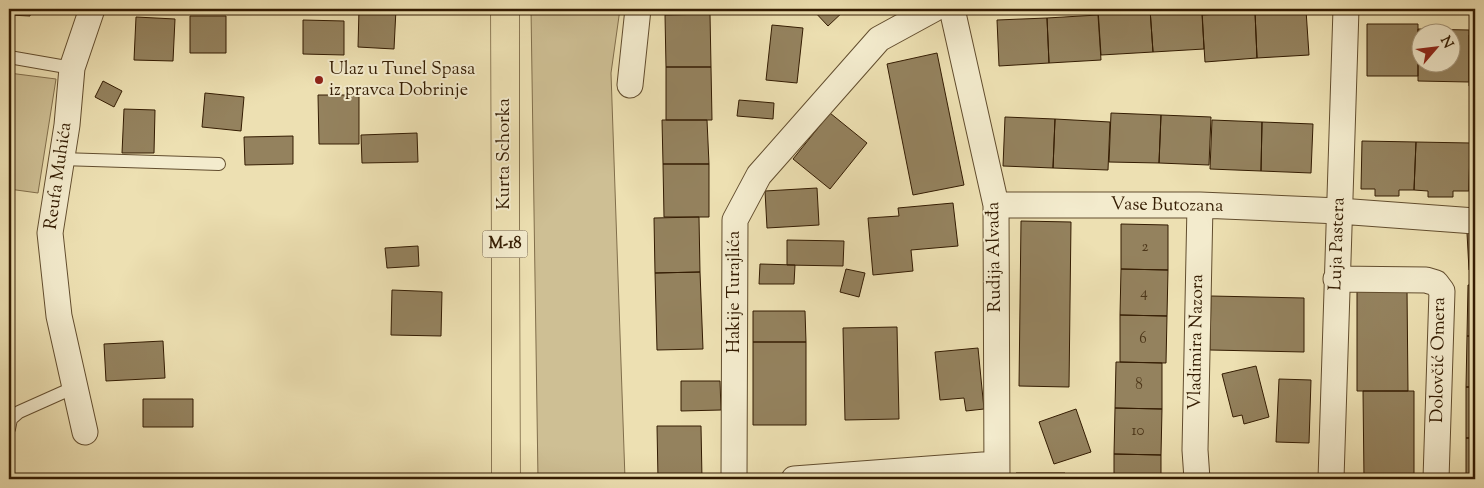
<svg xmlns="http://www.w3.org/2000/svg" width="1484" height="488" viewBox="0 0 1484 488" font-family="'Sorts Mill Goudy',serif">
<rect width="100%" height="100%" fill="#ede0b2"/>
<filter id="stains"><feTurbulence type="fractalNoise" baseFrequency=".004" numOctaves="4"/><feColorMatrix values="0 0 0 0 .2 0 0 0 0 .09 0 0 0 0 .02 0 0 0 .5 -.17"/></filter>
<radialGradient id="worn" r=".72"><stop offset=".6" stop-color="#630" stop-opacity="0"/><stop offset="1" stop-color="#630" stop-opacity=".3"/></radialGradient>
<path fill="#cebf94" stroke="#816e4b" d="M531,9H620L611,73L625,479H538Z
M9,73L56,79L38,193L9,189Z"/>
<path fill="#94825e" stroke="#341c02" fill-rule="evenodd" d="M9,9H31L30,16L9,15Z
M242,9H286V10Z
M359,9H396L394,49L358,47Z
M812,9H846L828,26Z
M1098,9H1150L1153,52L1101,55Z
M1150,9H1202L1204,49L1153,52Z
M1306,10L1309,55L1257,58L1255,12Z
M1255,12L1257,58L1205,62L1202,15Z
M710,14L711,67H666L665,15Z
M1098,15L1101,60L1049,63L1047,18Z
M190,16H226V53H190Z
M136,17L175,19L173,61L134,60Z
M1047,18L1049,63L999,66L997,20Z
M303,20L344,21V55L303,54Z
M1367,24H1418V76H1367Z
M772,25L803,28L797,83L766,80Z
M1418,29L1469,30V82L1418,81ZM1422,32H1452V62H1422Z
M1469,35H1475V86H1469Z
M937,53L964,185L913,195L887,64Z
M666,67H711L712,120H666Z
M103,81L122,91L114,107L95,97Z
M205,93L244,97L241,131L202,127Z
M318,95H359V144H319Z
M739,100L774,103L773,119L737,116Z
M124,109L155,110L154,153H122Z
M830,113L867,143L830,189L793,159Z
M1111,113L1161,115L1159,163L1109,162Z
M1161,115L1211,117L1209,165L1159,163Z
M1005,117L1055,119L1053,168L1003,166Z
M1055,119L1110,122L1108,170L1053,168Z
M662,120H707L709,164H663Z
M1212,120L1262,122L1261,171L1210,169Z
M1262,122L1313,124L1311,173L1261,171Z
M417,133L418,162L362,163L361,135Z
M293,136V164L245,165L244,137Z
M1362,141L1416,142L1414,190H1399V196H1375V189H1361Z
M1416,142L1470,143L1469,191H1453V197H1428V191L1414,190Z
M1470,143H1475V191H1469Z
M663,164H709V217H664Z
M817,188L819,225L767,228L765,191Z
M953,203L958,246L911,250L913,271L873,275L868,218L899,216L898,208Z
M699,217L700,272L655,273L654,218Z
M1021,221L1071,222L1069,387L1019,386Z
M1121,224L1168,225V270L1121,269Z
M1467,233H1475V270H1469Z
M787,240L844,241L843,266L787,265Z
M418,246L419,266L387,268L385,248Z
M760,264L795,265L794,284H759Z
M846,269L865,273L859,297L840,292Z
M1121,269L1168,270L1167,316L1120,315Z
M700,272L703,349L657,350L655,273Z
M1468,285H1475V336H1467Z
M1407,289L1408,391H1357V290Z
M392,290L442,292L441,336L391,335Z
M1211,296L1304,298V352L1210,350Z
M753,311H805L806,342H753Z
M1120,315L1167,316L1166,363L1120,362Z
M897,327L899,419L845,420L843,328Z
M1467,336H1475V387H1466Z
M163,341L165,378L106,381L104,344Z
M753,342H806V425H753Z
M978,348L984,409L966,411L964,398L940,400L935,352Z
M1116,362L1162,363V409L1115,408Z
M1256,366L1269,417L1244,424L1242,415L1233,417L1222,374Z
M1279,379L1311,380L1309,443L1276,442Z
M681,381H720L721,410L681,411Z
M1466,387H1475V438H1466Z
M1363,391H1414V479H1364Z
M143,399H193V427H143Z
M1115,408L1162,409L1161,455L1114,454Z
M1076,409L1091,452L1054,464L1039,422Z
M657,426H701L702,479H658Z
M1466,438H1475V479H1466Z
M1114,454L1161,455V479H1114Z
M1016,473H1065V479H1016Z"/>
<g fill="none" stroke-linecap="round" stroke-linejoin="round">
<defs>
<path id="service" d="M9,57L72,68
M61,159L219,164
M9,429L11,419L19,412L75,387"/>
<path id="minor" d="M952,9L996,205L997,479
M630,85L638,9
M996,205H1200L1339,211L1475,221
M1336,279L1426,280L1436,283L1442,291L1436,479
M85,432L59,316L50,233L67,125L72,68L92,9
M734,479L735,220L759,175L879,39L934,9
M794,479L996,464
M1197,479L1195,450L1200,205
M1331,479L1346,9"/>
<path id="primary" d="M505,9L506,479"/>
</defs>
<use href="#service" stroke="#624d2e" stroke-width="14"/>
<use href="#minor" stroke="#624d2e" stroke-width="27"/>
<use href="#primary" stroke="#341c02" stroke-width="29"/>
<use href="#service" stroke="#f3ebcd" stroke-width="12"/>
<use href="#minor" stroke="#f3ebcd" stroke-width="25"/>
<use href="#primary" stroke="#ede0b2" stroke-width="28"/>
</g>
<circle fill="#8f2418" stroke="#f3ebcd" stroke-width="2" cx="319" cy="80" r="5"/>
<g text-anchor="middle" dominant-baseline="central" stroke-width="4" stroke-linejoin="round" paint-order="stroke">
<g font-size="15" fill="#4c3619">
<text x="1145" y="247">2</text>
<text x="1144" y="293">4</text>
<text x="1143" y="339">6</text>
<text x="1139" y="385">8</text>
<text x="1138" y="431">10</text>
</g>
<rect fill="#f3ebcd" stroke="#6d5a3f" stroke-width="1" x="482.5" y="230.5" width="45" height="27" rx="4"/>
<g font-size="16" font-weight="bold" fill="#341c02">
<text x="505" y="244">M-18</text>
</g>
<g font-size="18" fill="#341c02" stroke="#f3ebcd" text-anchor="start">
<text x="329" y="70">Ulaz u Tunel Spasa<tspan x="329" dy="21">iz pravca Dobrinje</tspan></text>
</g>
<g font-size="18" fill="#341c02" stroke="#f3ebcd">
<text transform="translate(505 154) rotate(-90)">Kurta Schorka</text>
<text transform="translate(59 176) rotate(-82)">Reufa Muhića</text>
<text transform="translate(1167 206) rotate(1)">Vase Butozana</text>
<text transform="translate(1338 244) rotate(-88)">Luja Pastera</text>
<text transform="translate(995 257) rotate(-91)">Rudija Alvađa</text>
<text transform="translate(735 292) rotate(-90)">Hakije Turajlića</text>
<text transform="translate(1197 342) rotate(-89)">Vladimira Nazora</text>
<text transform="translate(1439 360) rotate(-89)">Dolovčić Omera</text>
</g>
</g>
<rect width="1484" height="488" fill="none" stroke="#ede0b2" stroke-width="30"/>
<rect x="10" y="10" width="1464" height="468" fill="none" stroke="#341c02" stroke-width="2.5"/>
<rect x="15" y="15" width="1454" height="458" fill="none" stroke="#341c02"/>
<g transform="translate(1436 48) rotate(62)"><circle r="24" fill="#f3ebcd" stroke="#a7987c"/>
<path d="M0-4L9 19L0 12L-9 19Z" fill="#8f2418"/>
<text y="-8" font-size="14" font-weight="bold" text-anchor="middle" fill="#341c02">N</text>
</g>
<rect width="100%" height="100%" filter="url(#stains)"/>
<rect width="100%" height="100%" fill="url(#worn)"/>
</svg>
